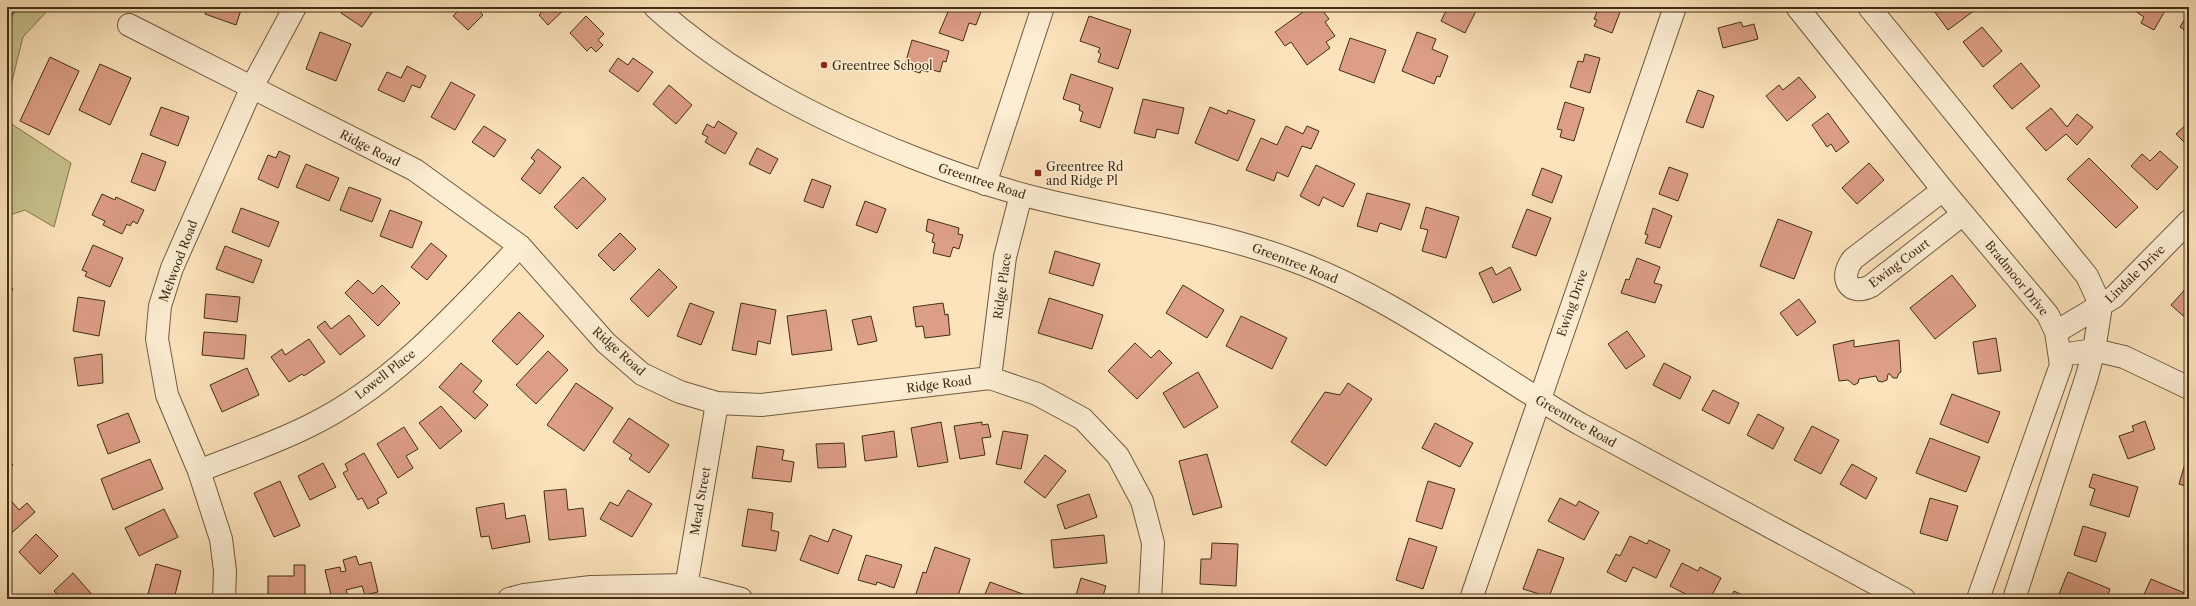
<svg xmlns="http://www.w3.org/2000/svg" width="2196" height="606" viewBox="0 0 2196 606" font-family="'Libre Caslon Text',serif">
<rect width="100%" height="100%" fill="#fce3bb"/>
<filter id="stains"><feTurbulence type="fractalNoise" baseFrequency=".005" numOctaves="4"/><feColorMatrix values="0 0 0 0 .2 0 0 0 0 .09 0 0 0 0 .02 0 0 0 .5 -.17"/></filter>
<radialGradient id="worn" r=".72"><stop offset=".6" stop-color="#630" stop-opacity="0"/><stop offset="1" stop-color="#630" stop-opacity=".3"/></radialGradient>
<path fill="#c7c18b" stroke="#847850" d="M7,7H51L23,37L7,101Z
M7,121L71,163L54,227L25,210L7,216Z"/>
<g fill="none" stroke-linecap="round" stroke-linejoin="round">
<path stroke="#7d837a" stroke-width="6" d="M7,18L16,7"/>
</g>
<path fill="#dc9e86" stroke="#412e16" d="M207,7H242L236,25L205,14Z
M345,7H374L375,8L362,27L341,13Z
M462,7H475L483,15L468,30L453,16Z
M545,7H567L548,25L539,15L546,8Z
M950,7L982,9L976,25L969,23L963,41L939,33Z
M1310,7H1320L1329,19L1325,22L1335,36L1326,42L1330,48L1307,65L1291,42L1285,46L1275,32Z
M1448,7H1478L1465,33L1441,21Z
M1599,7H1622L1612,33L1594,26L1597,20L1594,19Z
M1931,7H1979L1948,30Z
M2129,7H2167L2154,30L2141,23L2144,17Z
M2189,12V33L2180,27Z
M586,16L604,34L598,40L603,45L596,52L591,47L587,51L570,33Z
M1089,16L1131,30L1118,69L1098,62L1101,54L1098,52L1100,48L1080,41Z
M1741,22L1743,27L1754,24L1758,39L1723,48L1718,28Z
M1982,27L2002,51L1983,67L1963,42Z
M320,32L351,44L336,81L306,69Z
M1417,32L1436,39L1432,49L1448,56L1440,77L1437,76L1434,84L1402,71Z
M1350,38L1386,50L1374,83L1339,70Z
M912,40L949,51L946,62L943,61L940,72L929,69L928,72L921,70L920,73L904,68Z
M1585,54L1600,58L1590,93L1570,87L1578,61L1583,62Z
M50,57L79,71L49,135L20,121Z
M618,58L628,65L633,58L653,72L638,92L609,71Z
M2021,63L2040,86L2012,109L1993,86Z
M100,64L131,78L110,125L79,110Z
M407,66L426,76L420,88L412,85L404,102L378,90L387,72L401,78Z
M1071,74L1113,88L1100,128L1080,121L1083,112L1079,110L1080,105L1063,99Z
M1799,77L1816,97L1787,121L1766,96L1779,85L1783,90Z
M451,82L475,95L455,130L431,117Z
M669,85L692,105L676,124L653,104Z
M1698,90L1714,96L1703,128L1686,122Z
M1143,99L1184,108L1178,134L1157,129L1155,138L1134,133Z
M1565,102L1584,108L1574,141L1560,137L1562,130L1557,129Z
M161,107L189,117L178,146L150,135Z
M1210,107L1227,114L1228,110L1255,120L1238,161L1195,143Z
M2051,108L2067,127L2077,114L2093,127L2077,145L2066,134L2046,151L2026,128Z
M1828,113L1849,142L1836,152L1831,144L1827,147L1812,125Z
M718,121L737,133L725,154L705,142L708,137L702,134L707,124L714,128Z
M2189,122V147L2176,134Z
M484,126L506,140L494,157L472,142Z
M1286,126L1303,134L1307,126L1319,131L1311,149L1302,146L1288,177L1277,172L1274,181L1246,170L1261,138L1277,145Z
M757,148L778,159L770,174L749,164Z
M538,149L561,167L540,194L521,179L535,161L531,158Z
M279,151L290,156L278,188L258,179L268,155L276,158Z
M2160,151L2178,167L2157,190L2131,166L2142,154L2150,161Z
M142,153L166,162L155,191L131,182Z
M2089,158L2138,207L2116,228L2067,179Z
M1869,163L1884,180L1857,204L1842,188Z
M306,164L339,178L329,201L296,187Z
M1316,165L1355,184L1343,207L1323,197L1319,206L1300,196Z
M1669,167L1688,174L1678,201L1659,194Z
M1542,168L1562,176L1552,203L1532,195Z
M583,177L606,199L577,229L554,207Z
M812,179L831,186L823,208L804,201Z
M349,187L381,199L372,222L340,210Z
M1367,193L1410,204L1401,230L1380,223L1377,232L1357,226Z
M102,194L115,200L116,197L144,210L137,224L133,221L130,226L127,224L122,234L103,225L105,221L92,215Z
M865,201L886,209L877,233L856,225Z
M1426,207L1459,217L1446,258L1422,251L1428,230L1420,228Z
M241,208L279,222L269,247L232,232Z
M1653,208L1672,216L1660,248L1645,243L1648,235L1645,234Z
M1527,209L1551,218L1536,256L1512,247Z
M390,210L422,222L412,248L380,236Z
M928,219L959,228L958,234L963,235L959,249L953,247L950,257L933,253L935,243L932,242L934,234L926,231Z
M1778,219L1812,232L1794,279L1760,266Z
M620,233L636,249L614,271L598,255Z
M431,243L447,256L427,280L411,267Z
M93,245L123,258L110,287L85,276L87,272L82,270Z
M225,246L262,260L253,283L216,269Z
M1055,251L1100,264L1093,286L1049,273Z
M1637,258L1660,267L1654,283L1662,285L1655,303L1621,293L1626,279L1629,280Z
M1492,267L1496,275L1510,267L1521,290L1493,303L1479,273Z
M659,269L677,287L648,317L630,299Z
M1952,275L1976,306L1935,339L1910,308Z
M358,280L373,294L382,285L400,303L378,326L345,293Z
M7,284L13,289L7,296Z
M1183,285L1224,310L1207,338L1166,313Z
M2189,285V321L2171,305Z
M206,294L240,297L237,322L204,318Z
M78,297L105,301L99,336L73,331Z
M1049,298L1103,315L1092,349L1038,333Z
M1799,299L1816,322L1797,336L1780,313Z
M690,303L714,312L701,345L677,336Z
M741,303L776,310L770,344L758,341L756,355L732,350Z
M943,303L945,315L948,314L950,335L925,338L923,326L916,327L913,307Z
M826,310L832,350L792,355L787,316Z
M519,312L544,336L517,365L492,341Z
M349,315L365,336L340,355L317,327L325,321L331,329Z
M871,316L877,341L858,345L852,320Z
M1241,316L1287,338L1272,369L1226,346Z
M1627,331L1645,356L1626,369L1608,344Z
M204,332L246,335L244,359L202,355Z
M1996,338L2001,371L1978,374L1973,342Z
M309,339L325,362L304,376L302,374L289,382L271,357L282,349L285,355Z
M1854,340V347L1899,340L1901,372L1899,373L1897,378H1893L1890,374H1888L1887,380L1882,382L1878,381L1876,376L1859,379L1858,383L1854,385L1848,380L1839,381L1833,345Z
M1135,343L1151,358L1159,350L1172,363L1137,399L1108,371Z
M548,351L568,370L536,404L516,385Z
M102,354L103,383L78,386L74,358Z
M461,363L482,381L473,392L488,405L475,419L439,387Z
M1664,363L1691,377L1680,399L1653,385Z
M247,368L259,395L222,412L210,385Z
M1198,372L1218,407L1184,428L1163,393Z
M576,383L613,408L584,451L547,425Z
M1348,383L1372,399L1326,466L1291,442L1325,392L1340,395Z
M1713,390L1739,403L1729,424L1702,410Z
M1952,394L2000,412L1988,443L1940,424Z
M441,406L462,431L440,449L419,423Z
M128,413L140,442L108,454L97,425Z
M1758,414L1784,428L1773,449L1747,435Z
M629,418L669,445L649,473L629,459L632,455L613,442Z
M2145,421L2155,449L2128,459L2119,436L2134,431L2132,426Z
M941,422L948,462L918,467L911,428Z
M982,422V425L988,424L991,437L982,438L985,455L960,459L954,426Z
M1435,423L1473,443L1460,467L1422,448Z
M1812,426L1839,440L1821,474L1794,460Z
M404,427L418,449L406,456L413,468L398,478L377,444Z
M894,431L897,457L865,461L862,436Z
M1003,431L1028,435L1021,469L996,464Z
M1930,438L1980,457L1966,492L1916,473Z
M844,443L846,467L818,468L816,444Z
M757,446L784,450L782,460L794,462L791,482L752,478Z
M2189,450V487L2179,484Z
M364,453L387,493L377,499L379,503L368,509L362,498L358,500L343,473L348,470L345,464Z
M1207,454L1222,507L1193,515L1179,461Z
M1045,455L1066,471L1045,498L1024,482Z
M7,459L13,465L7,470Z
M150,459L163,489L113,510L101,479Z
M323,463L336,487L310,500L298,476Z
M1852,464L1877,478L1866,499L1840,484Z
M2093,474L2138,487L2129,517L2090,505L2095,489L2089,487Z
M280,481L300,526L274,537L254,493Z
M1428,481L1455,489L1442,529L1416,521Z
M566,489L568,510L583,508L586,536L549,540L544,491Z
M628,490L652,504L632,537L600,519L610,502L618,506Z
M1089,494L1097,517L1065,529L1057,505Z
M7,496L19,510L27,503L35,512L7,537Z
M1560,498L1576,506L1579,501L1599,512L1584,540L1548,521Z
M1930,498L1958,506L1947,541L1920,533Z
M504,503L506,519L525,515L530,542L492,549L489,536L481,537L476,508Z
M164,509L178,537L139,556L125,528Z
M748,509L773,513L771,530L779,532L776,551L742,546Z
M2083,526L2106,533L2096,562L2074,555Z
M833,529L852,536L838,574L800,560L810,535L828,542Z
M36,534L58,556L40,574L19,552Z
M1104,535L1107,563L1054,568L1051,540Z
M1630,536L1647,544L1649,540L1670,550L1656,578L1633,567L1626,582L1607,572L1616,554L1620,556Z
M1409,538L1437,547L1423,589L1396,580Z
M1212,543L1238,544L1236,586L1200,584L1201,559H1211Z
M935,547L970,559L957,599L915,597L923,572L926,573Z
M1538,549L1564,558L1549,597L1523,589Z
M866,555L902,565L894,588L877,582L876,585L858,580Z
M356,556L359,565L371,562L378,592L365,595L362,586L346,590L349,598L332,599L325,570L340,567L341,572L346,571L343,560Z
M1682,563L1698,571L1700,567L1721,578L1710,599H1695L1670,586Z
M156,564L181,571L174,599L148,594Z
M294,565H305V599H268V576H294Z
M2068,572L2110,589L2106,599H2057Z
M73,573L95,598L94,599H62L54,591Z
M1081,578L1106,586L1102,599H1075Z
M2151,579L2187,594L2185,599H2142Z
M990,582L1028,596L1027,599H983Z
M1734,591L1750,599L1752,594L1761,599H1730Z"/>
<g fill="none" stroke-linecap="round" stroke-linejoin="round">
<defs>
<path id="minor" d="M655,7C730,75 819,120 912,157C955,174 998,189 1044,200C1126,220 1210,230 1289,259C1395,297 1483,368 1580,424L1904,599
M1797,7L1943,190L2048,315L2056,332L2061,365L1978,599
M1869,7L2087,276L2101,306L2094,350L2087,376L2014,599
M129,25L415,170L520,246L606,343L642,374L680,392L717,403L761,405L990,378L1037,394L1083,419L1118,456L1142,501L1153,543L1150,599
M985,184L1043,7
M1943,190L1853,259C1838,278 1849,297 1871,286L1963,214
M2056,332L2114,297L2189,221
M2061,355L2094,350L2124,357L2189,388
M990,378L1005,257L1021,195
M199,471C236,456 276,443 311,425C394,384 457,312 520,246
M224,599L225,571L221,539L199,471L167,395L157,339L160,306L172,268L252,87L295,7
M509,599L524,595L591,587L686,585L741,599
M684,599L717,403
M1471,599L1675,7"/>
</defs>
<use href="#minor" stroke="#705b3f" stroke-width="24"/>
<use href="#minor" stroke="#fdedd3" stroke-width="22"/>
</g>
<g fill="#8f2418" stroke="#fdedd3" stroke-width="1.5">
<circle cx="824" cy="65" r="4"/>
<rect x="1034" y="169" width="8" height="8" rx="2"/>
</g>
<g text-anchor="middle" dominant-baseline="central" stroke-width="3" stroke-linejoin="round" paint-order="stroke">
<g font-size="12" fill="#412e16" stroke="#fdedd3" text-anchor="start">
<text x="832" y="65">Greentree School</text>
<text x="1046" y="166">Greentree Rd<tspan x="1046" dy="14">and Ridge Pl</tspan></text>
</g>
<g font-size="12" fill="#412e16" stroke="#fdedd3">
<text transform="translate(370 148) rotate(27)">Ridge Road</text>
<text transform="translate(982 181) rotate(18)">Greentree Road</text>
<text transform="translate(178 261) rotate(-69)">Melwood Road</text>
<text transform="translate(1295 263) rotate(21)">Greentree Road</text>
<text transform="translate(1899 263) rotate(-37)">Ewing Court</text>
<text transform="translate(2135 274) rotate(-44)">Lindale Drive</text>
<text transform="translate(2017 278) rotate(51)">Bradmoor Drive</text>
<text transform="translate(1002 286) rotate(-82)">Ridge Place</text>
<text transform="translate(1572 303) rotate(-71)">Ewing Drive</text>
<text transform="translate(619 351) rotate(42)">Ridge Road</text>
<text transform="translate(385 374) rotate(-38)">Lowell Place</text>
<text transform="translate(939 384) rotate(-7)">Ridge Road</text>
<text transform="translate(1576 421) rotate(30)">Greentree Road</text>
<text transform="translate(700 501) rotate(-80)">Mead Street</text>
</g>
</g>
<rect width="2196" height="606" fill="none" stroke="#fce3bb" stroke-width="24"/>
<rect x="8" y="8" width="2180" height="590" fill="none" stroke="#412e16" stroke-width="2"/>
<rect x="12" y="12" width="2172" height="582" fill="none" stroke="#412e16"/>
<rect width="100%" height="100%" filter="url(#stains)"/>
<rect width="100%" height="100%" fill="url(#worn)"/>
</svg>
